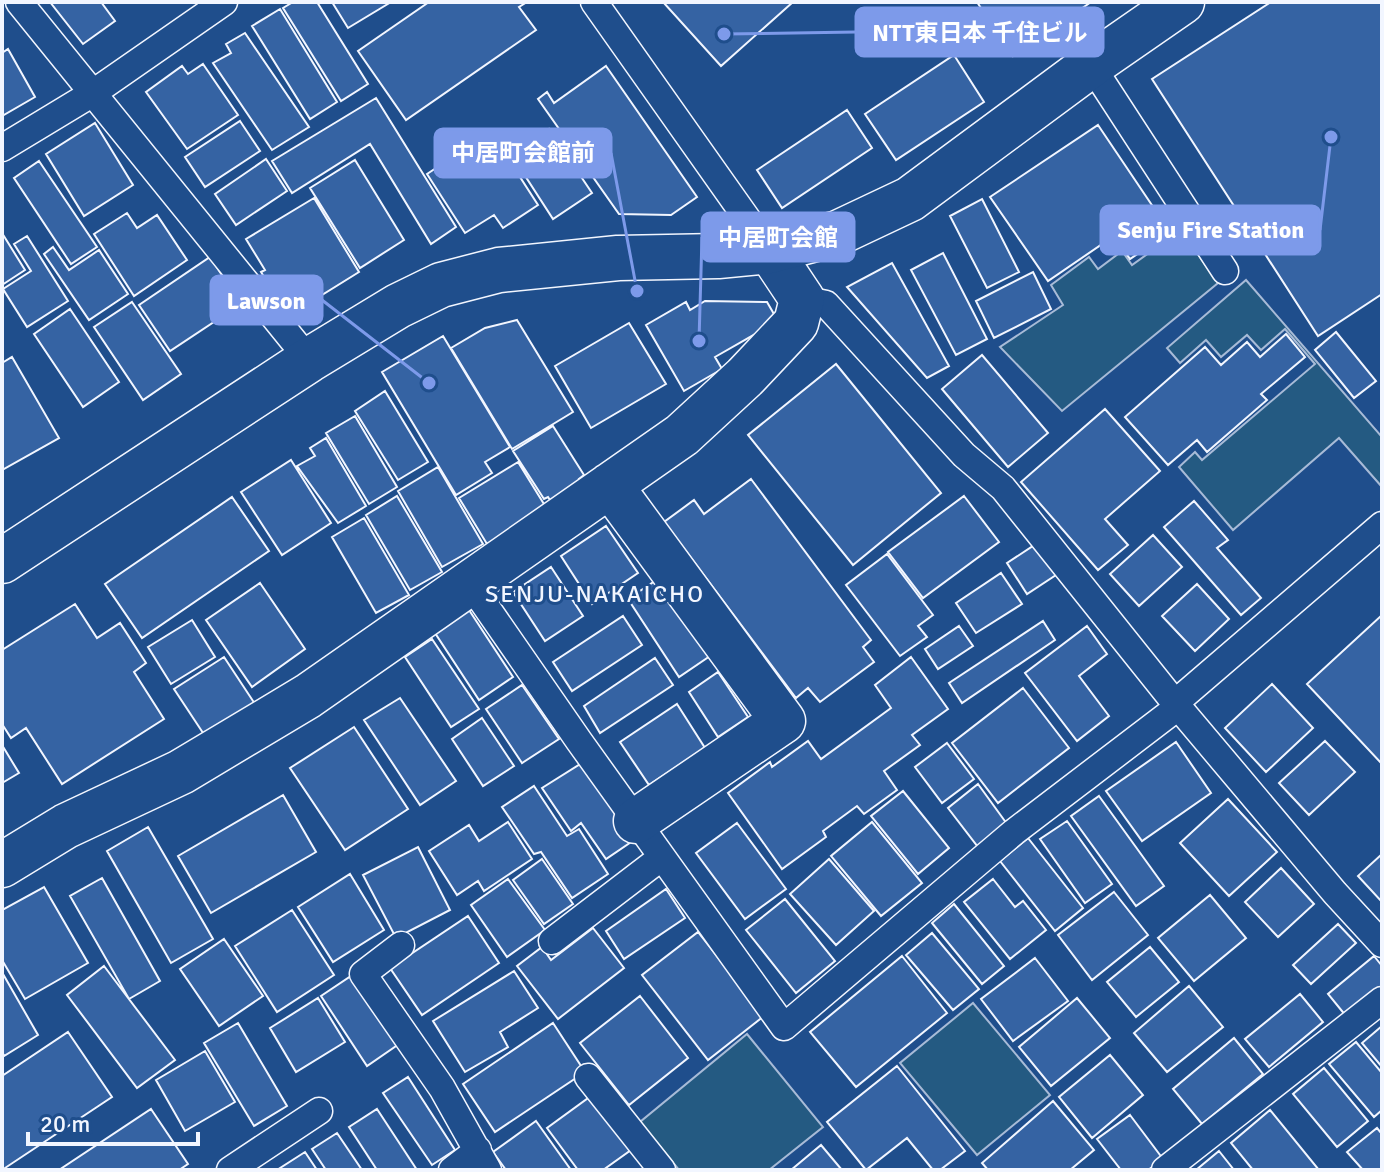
<svg xmlns="http://www.w3.org/2000/svg" width="1384" height="1172" viewBox="0 0 1384 1172" font-family="Signika,'Noto Sans JP',sans-serif">
<rect width="100%" height="100%" fill="#1f4e8c"/>
<path fill="#245a82" stroke="#a8bbd7" stroke-width="2" d="M1181,230L1218,283L1062,411L1000,347L1063,305L1051,285L1089,257L1098,269L1122,251L1132,265Z
M1246,280L1382,437V487L1339,438L1233,530L1179,467L1195,452L1202,460L1315,364L1285,329L1261,350L1247,335L1221,357L1206,340L1180,363L1167,348Z
M973,1003L1050,1095L977,1155L900,1063Z
M747,1034L823,1127L769,1170H679L640,1122Z"/>
<path fill="#3563a3" stroke="#f2f6ff" stroke-width="2" d="M50,2H101L115,21L83,44Z
M293,2H317L368,84L341,101L283,8Z
M332,2H391L348,28Z
M429,2H527L519,7L536,30L406,120L358,51Z
M663,2H793L721,66Z
M977,2H1091L1013,56Z
M1271,2H1382V294L1318,336L1152,79Z
M280,9L337,102L310,119L252,26Z
M245,33L309,127L272,150L213,63L231,53L226,44Z
M8,49L35,97L2,116V53Z
M954,55L984,102L896,160L865,114Z
M203,64L238,115L187,149L146,92L182,66L188,74Z
M606,66L697,197L671,215L619,214L538,99L547,92L554,103Z
M376,98L456,227L431,244L370,144L292,193L272,161Z
M847,110L872,148L782,208L757,170Z
M240,121L260,151L205,187L185,157Z
M95,123L133,185L84,216L46,154Z
M1098,125L1170,232L1130,259L1114,236L1048,281L990,197Z
M549,129L592,193L553,219L511,154Z
M491,132L538,205L503,228L494,215L465,233L427,174Z
M266,159L287,191L236,225L215,194Z
M355,160L404,240L360,268L310,188Z
M39,161L97,247L71,264L14,178Z
M314,198L359,272L288,316L261,272L265,270L246,239Z
M982,199L1019,272L987,288L950,216Z
M127,213L137,228L157,215L187,260L134,296L94,234Z
M2,233L25,270L2,285Z
M27,236L68,301L27,327L3,289L31,271L14,244Z
M53,247L69,270L99,250L128,294L89,320L44,254Z
M943,253L987,339L956,355L911,270Z
M210,257L241,304L170,351L139,305Z
M892,263L949,366L927,378L847,287Z
M1033,272L1051,309L994,338L976,301Z
M705,301L767,302L778,321L715,357L722,369L684,391L646,325L686,302L690,310Z
M132,302L181,374L143,400L94,327Z
M70,309L119,382L83,407L34,334Z
M517,320L573,412L512,449L451,348L485,328Z
M629,323L666,384L591,428L555,366Z
M1336,332L1376,381L1354,398L1315,350Z
M1286,334L1305,357L1261,394L1267,400L1207,452L1197,440L1168,465L1125,417L1205,347L1221,365L1247,342L1260,357Z
M443,336L510,447L485,462L492,473L456,495L382,372Z
M982,355L1048,433L1008,467L942,389Z
M12,357L59,438L2,470V363Z
M836,364L941,493L853,565L748,435Z
M385,391L428,462L398,480L355,411Z
M1105,409L1160,471L1105,519L1128,545L1098,570L1021,482Z
M355,416L397,487L369,504L326,433Z
M553,426L584,475L579,479L587,490L556,509L548,497L544,499L513,451Z
M326,438L366,506L338,523L297,466L315,456L310,448Z
M291,460L331,523L282,555L241,492Z
M518,462L547,509L487,544L459,498Z
M438,467L483,544L442,567L398,491Z
M751,479L871,640L863,647L874,662L820,702L808,688L796,698L664,522L694,500L704,514Z
M397,496L442,572L410,590L366,515Z
M964,496L999,542L923,598L888,552Z
M232,497L269,551L142,638L105,584Z
M1194,501L1228,540L1217,548L1261,598L1241,615L1164,527Z
M364,518L409,595L376,613L332,537Z
M606,526L638,573L592,604L561,556Z
M1153,535L1182,567L1139,606L1110,574Z
M1036,544L1056,575L1027,594L1007,563Z
M887,554L933,615L918,626L927,637L900,656L846,585Z
M551,567L583,616L545,641L513,592Z
M1001,573L1022,604L976,633L956,603Z
M658,579L710,656L679,677L628,599Z
M260,583L305,649L252,687L206,620Z
M1197,584L1229,619L1195,651L1162,616Z
M75,604L97,638L120,623L146,663L134,672L164,719L62,784L26,728L11,738L2,724V650Z
M469,610L513,677L479,700L435,633Z
M1382,615V764L1307,684Z
M623,616L642,645L572,691L553,662Z
M192,620L215,657L171,684L148,647Z
M1043,621L1055,640L962,703L949,683Z
M959,626L973,646L938,669L925,649Z
M1087,626L1107,654L1079,676L1109,716L1077,741L1025,673Z
M432,639L479,709L451,727L405,657Z
M224,657L259,710L209,742L174,689Z
M911,657L948,709L912,735L920,745L884,771L897,790L864,814L857,806L823,831L826,837L782,869L728,793L770,762L772,767L808,741L821,759L891,708L875,685Z
M655,658L673,685L600,733L584,706Z
M718,672L748,717L718,737L689,692Z
M1272,684L1313,728L1266,772L1225,728Z
M522,685L559,739L522,763L486,709Z
M1023,688L1069,748L998,803L952,743Z
M400,698L456,781L420,805L364,720Z
M677,704L705,748L649,785L620,742Z
M482,718L514,766L483,786L452,739Z
M354,727L408,809L345,850L290,768Z
M1325,741L1355,772L1309,815L1279,783Z
M1176,742L1211,793L1142,841L1106,791Z
M947,743L974,779L942,803L915,767Z
M2,745L19,773L2,783Z
M585,761L637,838L606,859L581,823L571,831L542,788Z
M978,784L1007,824L978,847L948,808Z
M534,786L567,836L579,829L608,874L572,898L541,852L534,854L502,807Z
M903,791L949,848L918,874L871,816Z
M283,795L316,852L211,913L178,856Z
M1099,796L1164,886L1136,906L1071,816Z
M1228,799L1277,852L1229,896L1180,843Z
M1067,821L1112,884L1085,903L1040,839Z
M508,822L532,859L484,891L478,881L457,895L429,851L469,825L479,841Z
M872,822L922,883L881,916L831,856Z
M737,823L786,889L745,919L696,853Z
M148,827L213,939L171,963L107,851Z
M1028,838L1083,908L1055,931L1000,861Z
M418,847L450,910L396,938L363,875Z
M1382,854V902L1358,876Z
M542,859L573,904L544,924L513,880Z
M829,859L874,911L836,945L790,894Z
M1281,868L1314,904L1278,937L1245,902Z
M350,874L384,930L333,962L298,907Z
M102,878L160,981L129,999L70,896Z
M508,879L545,930L507,957L471,905Z
M993,879L1015,907L1023,901L1046,930L1010,959L964,902Z
M44,887L88,963L25,999L2,960V910Z
M666,889L685,918L624,959L606,931Z
M1114,892L1148,935L1092,980L1058,935Z
M1210,895L1246,938L1194,981L1158,938Z
M785,899L835,961L796,993L746,930Z
M954,904L1004,966L982,984L932,923Z
M292,910L334,975L277,1012L235,946Z
M468,916L499,963L422,1015L390,968Z
M1338,924L1356,943L1311,984L1293,965Z
M593,928L624,968L558,1019L517,966L542,947L551,960Z
M698,932L764,1016L708,1060L642,975Z
M932,933L979,989L953,1010L906,955Z
M224,939L263,996L219,1026L180,969Z
M1150,947L1179,982L1136,1017L1107,982Z
M902,956L947,1013L856,1087L810,1032Z
M1374,956L1382,966V987L1346,1016L1328,994Z
M1035,958L1068,1001L1013,1041L981,999Z
M104,966L175,1060L137,1088L67,995Z
M514,971L538,1008L500,1032L508,1047L465,1072L433,1021Z
M3,974L38,1035L4,1056L2,1051Z
M354,974L399,1044L367,1066L321,996Z
M1189,986L1223,1027L1167,1072L1134,1033Z
M1300,994L1323,1022L1269,1067L1245,1039Z
M640,996L688,1058L629,1105L580,1043Z
M318,998L345,1042L296,1072L270,1028Z
M1077,998L1110,1038L1051,1086L1019,1047Z
M238,1023L287,1106L254,1126L204,1043Z
M553,1023L585,1072L495,1132L463,1084Z
M1382,1026V1067L1362,1043Z
M68,1032L112,1097L2,1170V1076Z
M1234,1038L1263,1074L1202,1124L1173,1089Z
M1356,1042L1382,1073V1110L1374,1117L1329,1064Z
M205,1051L235,1102L185,1131L156,1080Z
M1110,1055L1143,1095L1092,1138L1059,1097Z
M897,1066L965,1151L940,1170H933L907,1138L866,1170L827,1122Z
M1324,1068L1368,1121L1337,1147L1293,1094Z
M408,1077L455,1150L432,1165L383,1093Z
M591,1096L631,1150L603,1170H578L547,1128Z
M1053,1101L1094,1150L1070,1170H988L982,1163Z
M151,1109L188,1164L179,1170H59Z
M377,1109L417,1170H377L349,1127Z
M1270,1110L1319,1170H1253L1231,1143Z
M1130,1115L1163,1159L1148,1170H1121L1097,1139Z
M536,1121L571,1170H506L493,1152Z
M1377,1128L1382,1134V1170H1363L1347,1152Z
M337,1133L362,1170H326L312,1149Z
M821,1145L842,1170H791Z
M1219,1151L1234,1170H1196Z
M305,1152L317,1170H277Z"/>
<g fill="none" stroke-linecap="round" stroke-linejoin="round">
<defs>
<path id="service" d="M19,2L309,360
M594,2L770,251
M1091,65L1225,271
M2,148L93,93L224,2
M802,299L826,304L964,455L1003,488L1175,703L1335,893L1382,944
M469,582L579,741L784,1027L1014,832L1178,707
M1175,703L1382,525
M552,941L662,857
M401,945L363,974L442,1088L488,1170
M588,1077L662,1170
M230,1170L319,1111
M452,1170L478,1150
M1165,1170L1382,1000"/>
<path id="minor" d="M610,485L783,721L636,821
M2,865L66,826L181,772L308,696L682,435L745,377L796,323L802,299L770,251"/>
<path id="tertiary" d="M2,561L309,360L398,306L441,285L499,270L618,258L718,256L770,251L838,233L910,199L1091,65L1182,2"/>
</defs>
<use href="#service" stroke="#f2f6ff" stroke-width="29"/>
<use href="#minor" stroke="#f2f6ff" stroke-width="47"/>
<use href="#tertiary" stroke="#f2f6ff" stroke-width="47"/>
<use href="#service" stroke="#1f4e8c" stroke-width="26"/>
<use href="#minor" stroke="#1f4e8c" stroke-width="44"/>
<use href="#tertiary" stroke="#1f4e8c" stroke-width="44"/>
</g>
<g text-anchor="middle" dominant-baseline="central" stroke-width="6" stroke-linejoin="round" paint-order="stroke">
<g font-size="24" letter-spacing="2" fill="#f2f6ff" stroke="#1f4e8c">
<text x="595" y="594">SENJU-NAKAICHO</text>
</g>
</g>
<path fill="none" stroke="#7d9aea" stroke-width="3" d="M724 34L856 32M637 291L611 153M1331 137L1320 230M699 341L702 237M429 383L322 300"/>
<g fill="#7d9aea" stroke="#1f4e8c" stroke-width="3">
<circle cx="724" cy="34" r="8"/>
<circle cx="637" cy="291" r="8"/>
<circle cx="1331" cy="137" r="8"/>
<circle cx="699" cy="341" r="8"/>
<circle cx="429" cy="383" r="8"/>
</g>
<g fill="#7d9aea" stroke="#7d9aea" stroke-width="3">
<rect x="856" y="8" width="247" height="48" rx="8"/>
<rect x="435" y="129" width="176" height="48" rx="8"/>
<rect x="1101" y="206" width="219" height="48" rx="8"/>
<rect x="702" y="213" width="152" height="48" rx="8"/>
<rect x="211" y="276" width="111" height="48" rx="8"/>
</g>
<g font-size="24" text-anchor="middle" font-weight="bold" fill="#fff">
<text x="980" y="41">NTT東日本 千住ビル</text>
<text x="523" y="161">中居町会館前</text>
<text x="1211" y="238">Senju Fire Station</text>
<text x="778" y="246">中居町会館</text>
<text x="266" y="309">Lawson</text>
</g>
<rect width="1384" height="1172" fill="none" stroke="#f2f6ff" stroke-width="8"/>
<path d="M28 1132v12h170v-12" fill="none" stroke="#f2f6ff" stroke-width="4"/>
<text x="40" y="1132" font-size="24" fill="#f2f6ff" stroke="#1f4e8c" stroke-width="6" paint-order="stroke">20 m</text>
</svg>
